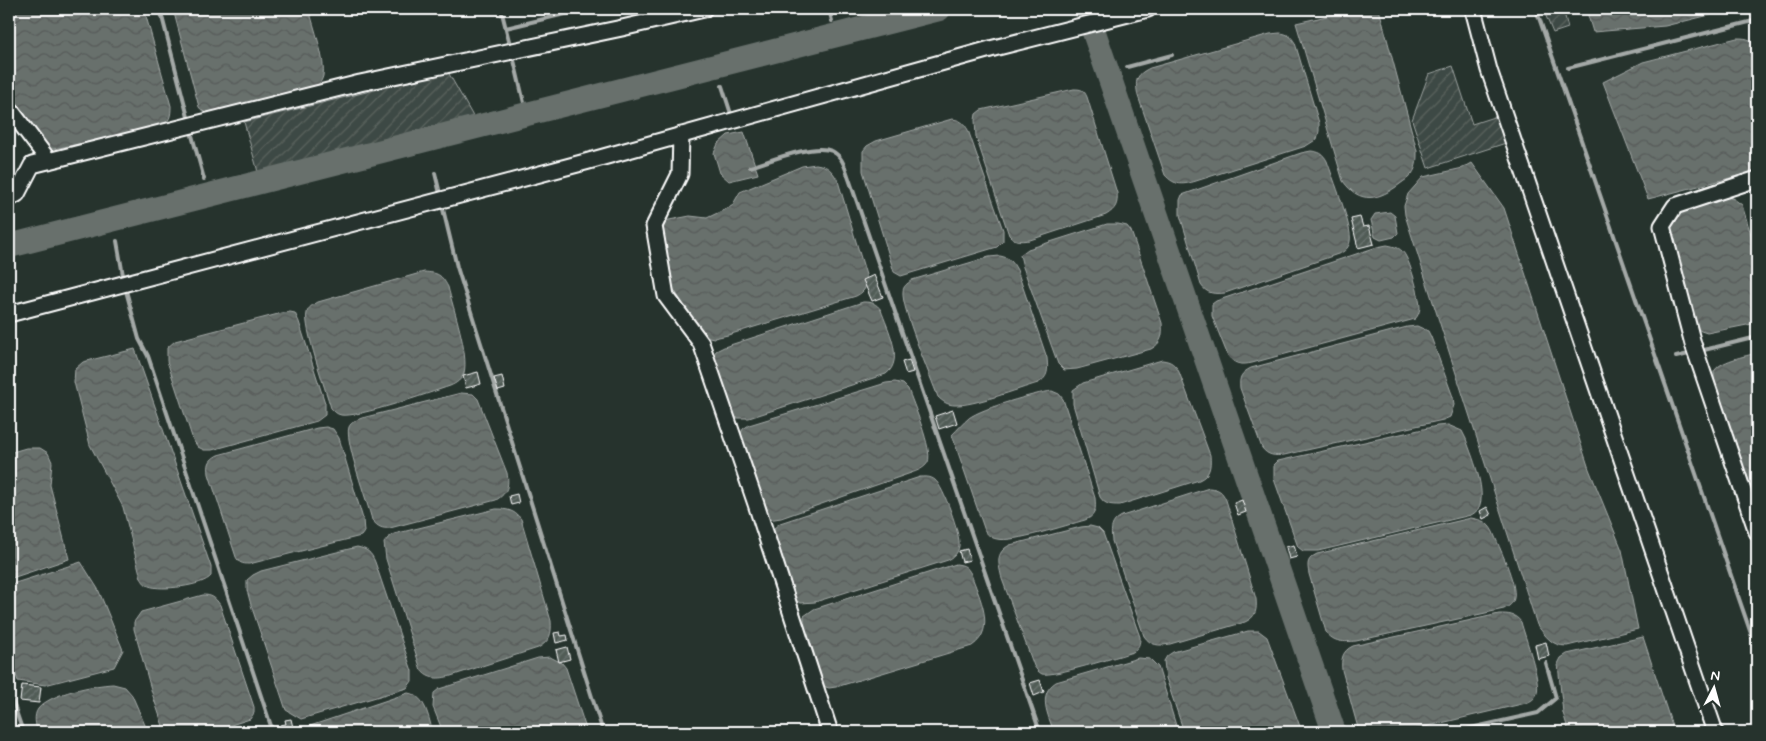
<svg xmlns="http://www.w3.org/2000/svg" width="1766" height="741" viewBox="0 0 1766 741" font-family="Mynerve,sans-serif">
<defs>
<pattern id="garden-furrows" width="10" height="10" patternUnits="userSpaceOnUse" patternTransform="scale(1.25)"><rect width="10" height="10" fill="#3e4944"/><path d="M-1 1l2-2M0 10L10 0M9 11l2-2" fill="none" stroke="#5b6460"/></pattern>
<pattern id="water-waves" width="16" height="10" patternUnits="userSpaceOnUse" patternTransform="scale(1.25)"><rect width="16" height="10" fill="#67706c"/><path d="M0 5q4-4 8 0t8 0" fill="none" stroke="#575a59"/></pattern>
<pattern id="building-hatch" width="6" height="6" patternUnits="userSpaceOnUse" patternTransform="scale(1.25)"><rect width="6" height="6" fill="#515c57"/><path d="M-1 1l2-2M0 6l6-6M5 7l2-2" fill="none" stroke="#6b7470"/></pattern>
</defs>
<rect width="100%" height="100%" fill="#26332d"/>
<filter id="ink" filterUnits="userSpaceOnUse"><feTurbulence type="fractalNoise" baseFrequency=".02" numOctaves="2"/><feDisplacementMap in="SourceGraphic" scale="10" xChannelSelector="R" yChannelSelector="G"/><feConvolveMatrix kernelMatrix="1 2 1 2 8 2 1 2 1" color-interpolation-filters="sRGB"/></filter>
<g filter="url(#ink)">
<path fill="url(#garden-furrows)" stroke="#9ea4a2" d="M1543,9H1563L1568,28L1553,33Z
M1453,66L1472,124L1500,115L1509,142L1428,168L1412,120L1429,74Z
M448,72L475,120L258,172L244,122Z"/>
<path fill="url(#water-waves)" stroke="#a4a9a7" d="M9,9H144L171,106C171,116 170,122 160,127L54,149H45L26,135L9,80Z
M173,9H309C313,25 326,61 323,76C322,80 320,83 317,86L217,114C209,114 204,114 199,107Z
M1358,9H1379L1417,151C1417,159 1417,167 1412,174C1409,178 1404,181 1400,184C1379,200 1360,205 1343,181L1296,23Z
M1586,9H1734L1665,26L1593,32Z
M1280,33C1288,34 1291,36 1295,43L1319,123V131L1317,139L1306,146L1196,181C1183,185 1175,186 1165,175L1138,96C1135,81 1135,75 1150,68L1270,34Z
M1737,38C1748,38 1754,39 1757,51V171L1648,199L1603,82L1643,62Z
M1074,89C1082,89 1084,90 1087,97L1117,193C1118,204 1116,209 1106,215L1030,240C1021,241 1015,242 1009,235L976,137L975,120L976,114L981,110Z
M952,119C961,120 964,123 968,130L1003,230V241L997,247L901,276L894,272L863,171V151L867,146L876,141Z
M744,132L758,174L729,181L720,173L714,153L718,144L728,135Z
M1311,151C1319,152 1323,153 1327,161C1332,176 1353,228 1350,241C1349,247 1346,250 1341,253L1225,293C1214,294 1207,294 1201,285L1180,215V200L1182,195L1301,153Z
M1472,163L1504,208L1589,469L1622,550L1638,629L1567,646C1551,646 1546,636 1537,625L1405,215L1404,206L1408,194L1423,177L1463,168Z
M816,164C828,166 832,170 838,181L866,275C867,286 866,291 856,296L728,335L714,338L704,336L669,282L661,240L664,221L690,216L707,218L732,206L740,192L802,166Z
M1724,196L1734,199L1742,205L1757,254V323L1707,333L1701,331L1696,328L1666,231L1668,215Z
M1390,212L1395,216L1398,233L1394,237L1381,240L1375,237L1371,220L1375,214Z
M1107,224H1118L1127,226L1131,231L1162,323C1163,335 1162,343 1151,349L1077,369L1064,370L1058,364L1023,267L1020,255L1028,249Z
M1387,245C1392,246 1398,247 1402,251C1410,258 1420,298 1420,308C1419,313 1418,316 1415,319L1252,363C1242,365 1235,365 1228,356L1212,316V304L1216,301L1377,247Z
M1000,256C1010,258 1012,261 1017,270L1047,358C1048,369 1049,377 1038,383C1018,389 973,406 955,405C948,405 943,402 938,397C931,378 901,307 903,292C903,286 907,284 912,280L989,257Z
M424,272C438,273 441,274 448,287C453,308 469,353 464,373C461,380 457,383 450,386C429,393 358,418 341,415C336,414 334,411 331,408C326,391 303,326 307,313C308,307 313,305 318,302Z
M863,302C872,302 876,303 881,310C887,328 905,360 886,374L749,418H737L733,417L713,356L716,351L724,347Z
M290,312L295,313L299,322L325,403V415L317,421L212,450H204L198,447L193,440L167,361V348L175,341L282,313Z
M1417,326L1428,331L1431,337L1453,397L1454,405L1450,417L1443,420L1284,455C1275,456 1268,456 1262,448L1240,388C1239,377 1241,373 1251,368L1407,327Z
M135,349L211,567V576C203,586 161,591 149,586C144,584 143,581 141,578L123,507L90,445L74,382L75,369L83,362Z
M1757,353V488L1749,485L1714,381C1714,378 1714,375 1714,372C1718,361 1746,356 1757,353Z
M1162,360C1171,361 1175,364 1179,372L1210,455C1211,467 1210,475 1199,480L1120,505C1111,505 1105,505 1100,497L1073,404V390L1083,383Z
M895,382L903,384L908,389C913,403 933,450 928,462C925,468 917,471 911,473L781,518L768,520L740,435L743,429L749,425L886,383Z
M1052,391L1059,394L1063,399L1095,498C1096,509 1096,516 1085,520C1067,525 1012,543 997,539C991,538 988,535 985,531L952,435C958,429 963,423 969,418C982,408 1036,393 1052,391Z
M461,393L473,394L478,399L507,473C509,485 508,493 496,500L390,528C382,529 378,527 372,520C368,503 344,440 349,427C351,422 357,420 362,418Z
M1448,425L1462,431L1466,439C1472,457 1494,505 1471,515L1318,551H1303L1298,547L1274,479V465L1278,461L1437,426Z
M326,427L333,429L339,438L363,519L364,532L361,536L249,564C242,564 239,563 236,557L209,474C208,465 208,460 218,455L317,428Z
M26,448H40L48,453L52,462L50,485L69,559L9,579V453Z
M920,477C925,477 930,476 935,480C943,486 961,535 959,546C958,553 954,557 948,560L815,602L801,603L796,601L773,533V529L780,523Z
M1209,488C1219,489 1222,491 1226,500L1256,599C1257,610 1256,617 1245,622L1170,644C1159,646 1151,646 1144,636L1112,541C1111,530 1110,522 1122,516Z
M496,509C507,509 514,510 521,519L551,621C552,634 550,641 538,648L451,676C439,679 429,680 421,670L386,559L384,543L388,538L394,534Z
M1471,518C1482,520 1488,522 1493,532C1499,547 1517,583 1514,598C1513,604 1509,606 1504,609L1356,641C1344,642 1334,643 1326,632L1309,574C1307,563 1307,559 1317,554Z
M1090,526L1098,528L1103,533L1140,637C1140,644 1139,647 1133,652C1119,656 1053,677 1042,674C1038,672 1036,669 1034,666L1002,579C999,565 994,553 1010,545L1081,527Z
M357,547C367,549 371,552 375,562L412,671V681L407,688L301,719L286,710L251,605L247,590V580L253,575L261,571Z
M81,562L98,589L123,650L114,667L45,685L18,681L9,654V585Z
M956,564C965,565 967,567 971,574C979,597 997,629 972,646L836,687L829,688L823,686L804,628V616L814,609Z
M203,595C211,595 215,597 220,605L254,707V713L250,719L209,732H165L152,693L134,629V622L141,612Z
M1499,614C1509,614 1515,614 1521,622C1525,637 1541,680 1537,693C1535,699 1531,701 1526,703L1403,732H1361L1358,728L1342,670C1341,659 1342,651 1353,646Z
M1248,631H1259L1267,637L1302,732H1184L1166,678L1164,661L1167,656L1173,652Z
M1643,637L1674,732H1569L1563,713L1558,664L1561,658L1567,654Z
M550,657L562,663L566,668L587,732H443L433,707L434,693L439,689L538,658Z
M1138,658L1150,659L1158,667L1178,732H1054C1048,715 1037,694 1056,682Z
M113,684L125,687L132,695L148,732H37C36,725 33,716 38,709C50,693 94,685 113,684Z
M408,693C426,696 428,717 433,732H303L310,726Z"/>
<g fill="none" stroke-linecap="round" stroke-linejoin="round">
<path stroke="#a4a9a7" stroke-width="4" d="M160,9L189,121
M501,9L511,49
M829,9L832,21
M1536,9L1757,651
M506,28L586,9
M513,56L525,107
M1127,67L1172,55
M1568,68L1757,20
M722,86L732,117
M190,128L204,179
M750,167C770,161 813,143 832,151C840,155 843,162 846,170L1040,732
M435,173L441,198
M442,205L457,267L603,732
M117,241L124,281
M125,287L139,339L148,356L273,732
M1700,351L1757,337
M1676,357L1693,353
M9,691L23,732
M1453,732L1538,713L1556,698L1546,663"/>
<path stroke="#67706c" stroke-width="24" d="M1086,9L1334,732
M9,246L939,9"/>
</g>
<path fill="url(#building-hatch)" stroke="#fff" d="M1360,217L1363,227L1369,226L1374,244L1358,248L1351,219Z
M874,275L883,297L872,301L863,280Z
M909,360L913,372L906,374L902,362Z
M478,372L481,384L466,388L463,376Z
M502,376L505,389L498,391L494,378Z
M953,410L957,423L939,429L935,416Z
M517,494L519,503L511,505L509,496Z
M1242,500L1246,512L1238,515L1234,503Z
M1487,507L1491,515L1483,519L1480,511Z
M1294,545L1297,557L1289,559L1286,547Z
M967,549L970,560L962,562L959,551Z
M560,632L561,636L567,635L568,640L556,643L554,633Z
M1546,642L1549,656L1538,659L1535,645Z
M567,647L570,659L559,662L556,650Z
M1040,680L1044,692L1034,696L1030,683Z
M22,685L41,687L39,703L20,701Z
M291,719L294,732H281L280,725L286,724L285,720Z"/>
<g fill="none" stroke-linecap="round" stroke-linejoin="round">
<defs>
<path id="minor" d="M1473,9L1489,70L1715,732
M9,108L49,161
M681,135L680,174L654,226L666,296L701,343L756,504L830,732
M1757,179L1675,206L1662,226L1693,344L1757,532
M9,199L17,194L32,165L360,83L622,28L704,9
M9,314L589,161L994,48L1148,9"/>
</defs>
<use href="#minor" stroke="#fff" stroke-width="19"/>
<use href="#minor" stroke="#26332d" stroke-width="15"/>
</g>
</g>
<rect width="1766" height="741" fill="none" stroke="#26332d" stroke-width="30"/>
<rect x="15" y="15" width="1736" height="711" fill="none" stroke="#fff" stroke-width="2" filter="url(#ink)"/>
<g transform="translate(1714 688) rotate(6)" stroke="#26332d" stroke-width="4" paint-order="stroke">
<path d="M0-4L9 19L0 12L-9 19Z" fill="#ffffff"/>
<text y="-8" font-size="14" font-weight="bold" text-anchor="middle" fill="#ffffff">N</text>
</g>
</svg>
